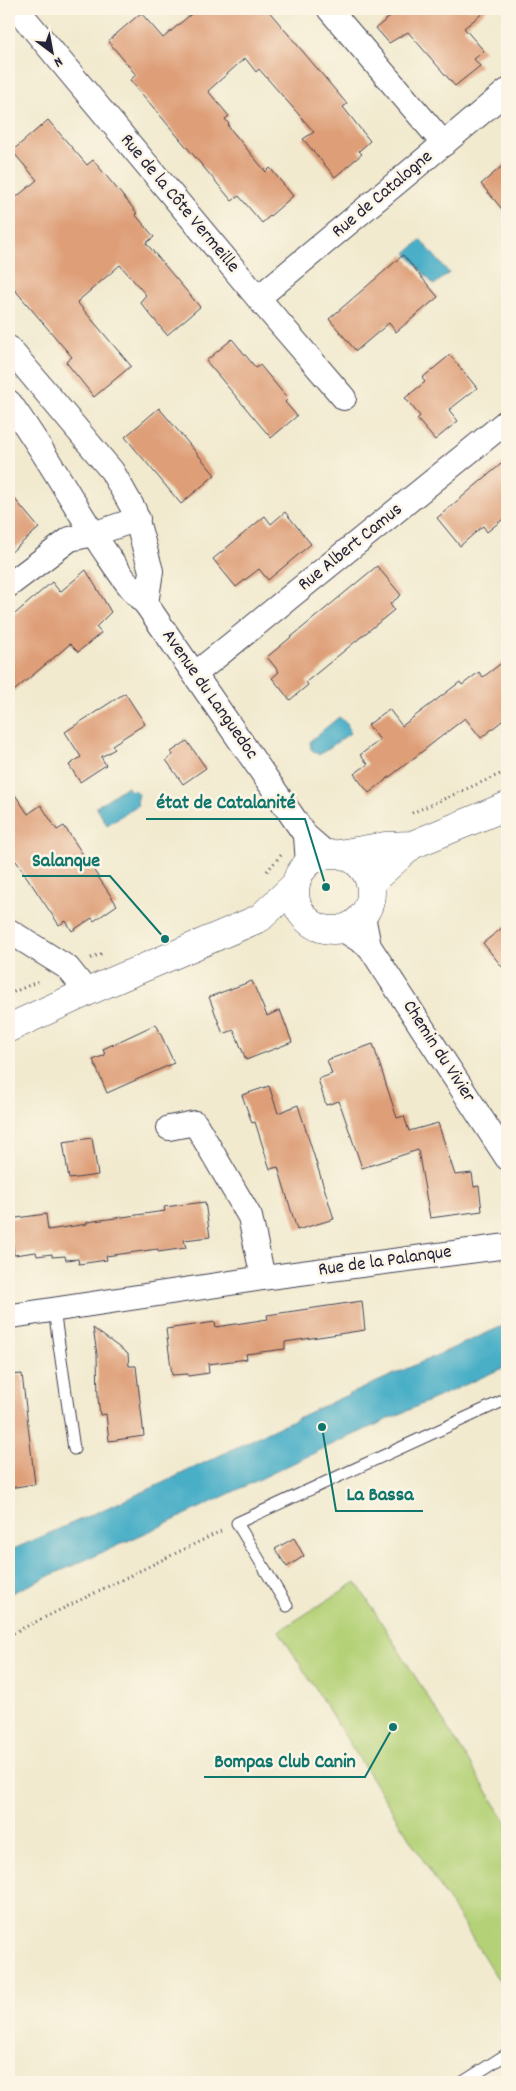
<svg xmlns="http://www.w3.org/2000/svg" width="516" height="2091" viewBox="0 0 516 2091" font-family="Dekko,sans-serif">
<rect width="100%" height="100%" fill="#fcf5e5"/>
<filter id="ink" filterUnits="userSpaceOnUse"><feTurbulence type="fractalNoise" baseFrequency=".02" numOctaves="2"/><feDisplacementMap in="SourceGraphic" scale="10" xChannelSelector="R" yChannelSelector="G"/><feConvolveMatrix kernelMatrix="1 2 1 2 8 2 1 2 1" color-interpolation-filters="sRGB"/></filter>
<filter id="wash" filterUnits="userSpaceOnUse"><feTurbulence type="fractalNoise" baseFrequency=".0096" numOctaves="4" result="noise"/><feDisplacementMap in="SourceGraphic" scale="20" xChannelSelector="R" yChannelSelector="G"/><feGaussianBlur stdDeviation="1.12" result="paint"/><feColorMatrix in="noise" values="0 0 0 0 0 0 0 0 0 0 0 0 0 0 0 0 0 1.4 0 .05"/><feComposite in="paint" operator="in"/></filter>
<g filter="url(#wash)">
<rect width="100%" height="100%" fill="#f1eacf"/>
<path fill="#b4d177" stroke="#6b7a59" d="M356,1582L507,1823V1980L501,1984L279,1631Z"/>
<path fill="#48afc7" stroke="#356881" d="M421,240L449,273L434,285L406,253Z
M339,717L347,723L350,733L319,755L311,749L310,741Z
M127,786L129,790L136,791L139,794L137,802L138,805L107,825L96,807Z
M507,1324V1366L331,1445L170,1522L9,1594V1551L154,1487L314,1410Z"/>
<g id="blocks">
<path fill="#de9f78" d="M197,9H267L347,104L343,107L370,141L359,151L362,154L335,177L303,139L314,132L259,69L256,72L245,58L208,91L229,116L225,119L229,124L228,126L266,172L270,168L293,196L262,223L239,196L232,201L158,113L130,80L136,75L108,41L141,13L163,38Z
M399,9H488L464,28L484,51L474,59L480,66L455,86L408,32L389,43L376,28Z
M48,120L87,165L93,160L137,213L135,214L154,237L146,243L200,307L167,335L140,302L146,295L120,265L77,302L131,366L94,397L66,362L72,357L9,283V203L37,180L12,151Z
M507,162V215L481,184Z
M403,255L438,297L396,332L389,323L356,351L329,319Z
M232,339L256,368L260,365L288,399L285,402L297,416L271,438L206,361Z
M450,355L477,388L449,410L458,421L435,440L417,419L420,416L405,398L425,382L422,378Z
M159,408L215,475L181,504L125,437Z
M507,459V516L487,532L483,526L460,546L437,518Z
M9,492L39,528L9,554Z
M285,512L311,544L268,580L259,569L236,587L213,559L265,516L271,524Z
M377,566L401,595L390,604L394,610L306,682L308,685L290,700L272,678L279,672L267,657Z
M86,570L111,612L96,627L101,633L78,652L70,644L9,695V619L52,582L60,592Z
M507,659V717L481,738L465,718L369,793L354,774L368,764L360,755L380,740L368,725L389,709L402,726L460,682L462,685L479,672L483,677Z
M125,693L145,724L112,745L115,749L101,757L106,765L80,782L69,765L81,757L65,732Z
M187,741L206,768L183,784L166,760L173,755L171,752Z
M9,786L28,814L41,805L57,830L64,826L117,905L94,921L92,918L72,931L66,921L59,925L16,861L9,865Z
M507,924V973L483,943Z
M252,981L267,1016L280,1010L292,1042L246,1060L234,1030L223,1034L209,997Z
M156,1024L174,1063L107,1093L93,1060L105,1055L103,1049Z
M373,1044L397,1118L404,1116L409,1131L438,1123L455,1175L472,1173L474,1187L479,1186L482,1211L430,1218L418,1150L362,1168L339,1101L326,1105L318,1079L332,1074L327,1060Z
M269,1086L278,1113L298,1105L334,1219L297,1230L278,1167L270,1169L255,1122L252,1123L242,1095Z
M92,1138L98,1175L69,1179L63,1142Z
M205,1202L210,1237L184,1240L186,1248L158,1252V1249L106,1256L107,1260L79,1264L78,1259L66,1260L65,1256L52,1257V1254L37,1256L36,1252L14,1255L9,1219L46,1214L48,1230L87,1224V1222L165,1211L164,1207Z
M362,1301L365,1330L285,1342V1349L246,1354L247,1359L208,1364L209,1373L188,1376V1374L172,1375L166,1329L215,1322L216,1327L268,1319L267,1315Z
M93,1328L128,1354L129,1366H136L144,1436L109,1441L106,1414L100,1415L98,1399L97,1354Z
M22,1374L35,1484L9,1488V1375Z
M294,1538L304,1556L287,1567L275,1549Z"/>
</g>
</g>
<g filter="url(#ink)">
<use href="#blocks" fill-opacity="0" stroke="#414051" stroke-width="1"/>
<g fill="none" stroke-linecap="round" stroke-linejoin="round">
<defs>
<path id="service" d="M54,1310L74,1449
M287,1606L237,1523L507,1399
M463,2082L507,2054"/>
<path id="minor" d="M17,9L258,298L344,398
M329,9L444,144
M258,298L507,91
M9,348L112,471L134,510L151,571L146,604
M9,402C44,449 71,501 104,550C117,569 129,588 146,604L306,836L328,855
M9,585L70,539L93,534L138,519
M195,674L507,421
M306,836L308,864
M363,916L369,946L507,1158
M342,929L369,946
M9,931L68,968L87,992
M169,1128L195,1123L250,1217L263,1278
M9,1314L12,1316L263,1278L507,1246"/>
<path id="tertiary" d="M339,854L385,846L412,845
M295 892a38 38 0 1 1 76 0a38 38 0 1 1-76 0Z
M370,883L412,845L507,806
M9,1028L87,992L260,918L296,884"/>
</defs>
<use href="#service" stroke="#414051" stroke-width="13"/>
<use href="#minor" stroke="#414051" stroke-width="26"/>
<use href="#tertiary" stroke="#414051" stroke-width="29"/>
<path stroke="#414051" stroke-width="3" stroke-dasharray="1 4" stroke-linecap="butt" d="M412,813L507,771
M267,871L283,853
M91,958L103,953
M9,994L39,981
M9,1635L221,1531"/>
<use href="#service" stroke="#fff" stroke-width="11"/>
<use href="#minor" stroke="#fff" stroke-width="24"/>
<use href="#tertiary" stroke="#fff" stroke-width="28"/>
</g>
</g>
<g text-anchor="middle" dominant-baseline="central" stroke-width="5" stroke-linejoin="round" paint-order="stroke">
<g font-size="19" fill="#22223b" stroke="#fcf5e5">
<text transform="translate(383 195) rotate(-40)">Rue de Catalogne</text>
<text transform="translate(179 204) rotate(50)">Rue de la Côte Vermeille</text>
<text transform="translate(351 548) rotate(-39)">Rue Albert Camus</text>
<text transform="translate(209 695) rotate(55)">Avenue du Languedoc</text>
<text transform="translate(438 1052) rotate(57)">Chemin du Vivier</text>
<text transform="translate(385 1262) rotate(-8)">Rue de la Palanque</text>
</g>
</g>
<path fill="none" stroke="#0f766e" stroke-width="2" d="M326 887L305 819H146M165 939L110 876H22M322 1427L336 1511H423M393 1727L365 1777H204"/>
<g fill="#0f766e" stroke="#fcf5e5" stroke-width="2">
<circle cx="326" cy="887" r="5"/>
<circle cx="165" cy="939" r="5"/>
<circle cx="322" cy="1427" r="5"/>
<circle cx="393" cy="1727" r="5"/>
</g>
<g font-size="20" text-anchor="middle" font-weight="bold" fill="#0f766e" stroke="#fcf5e5" stroke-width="5" stroke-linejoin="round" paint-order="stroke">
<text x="226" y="808">état de Catalanité</text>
<text x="66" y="866">Salanque</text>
<text x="380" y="1500">La Bassa</text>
<text x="285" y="1767">Bompas Club Canin</text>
</g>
<rect width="516" height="2091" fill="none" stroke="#fcf5e5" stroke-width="30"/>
<g transform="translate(52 52) rotate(148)" stroke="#fcf5e5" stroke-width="4" paint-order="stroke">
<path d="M0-4L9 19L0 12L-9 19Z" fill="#22223b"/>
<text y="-8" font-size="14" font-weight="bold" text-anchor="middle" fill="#22223b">N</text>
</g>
</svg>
